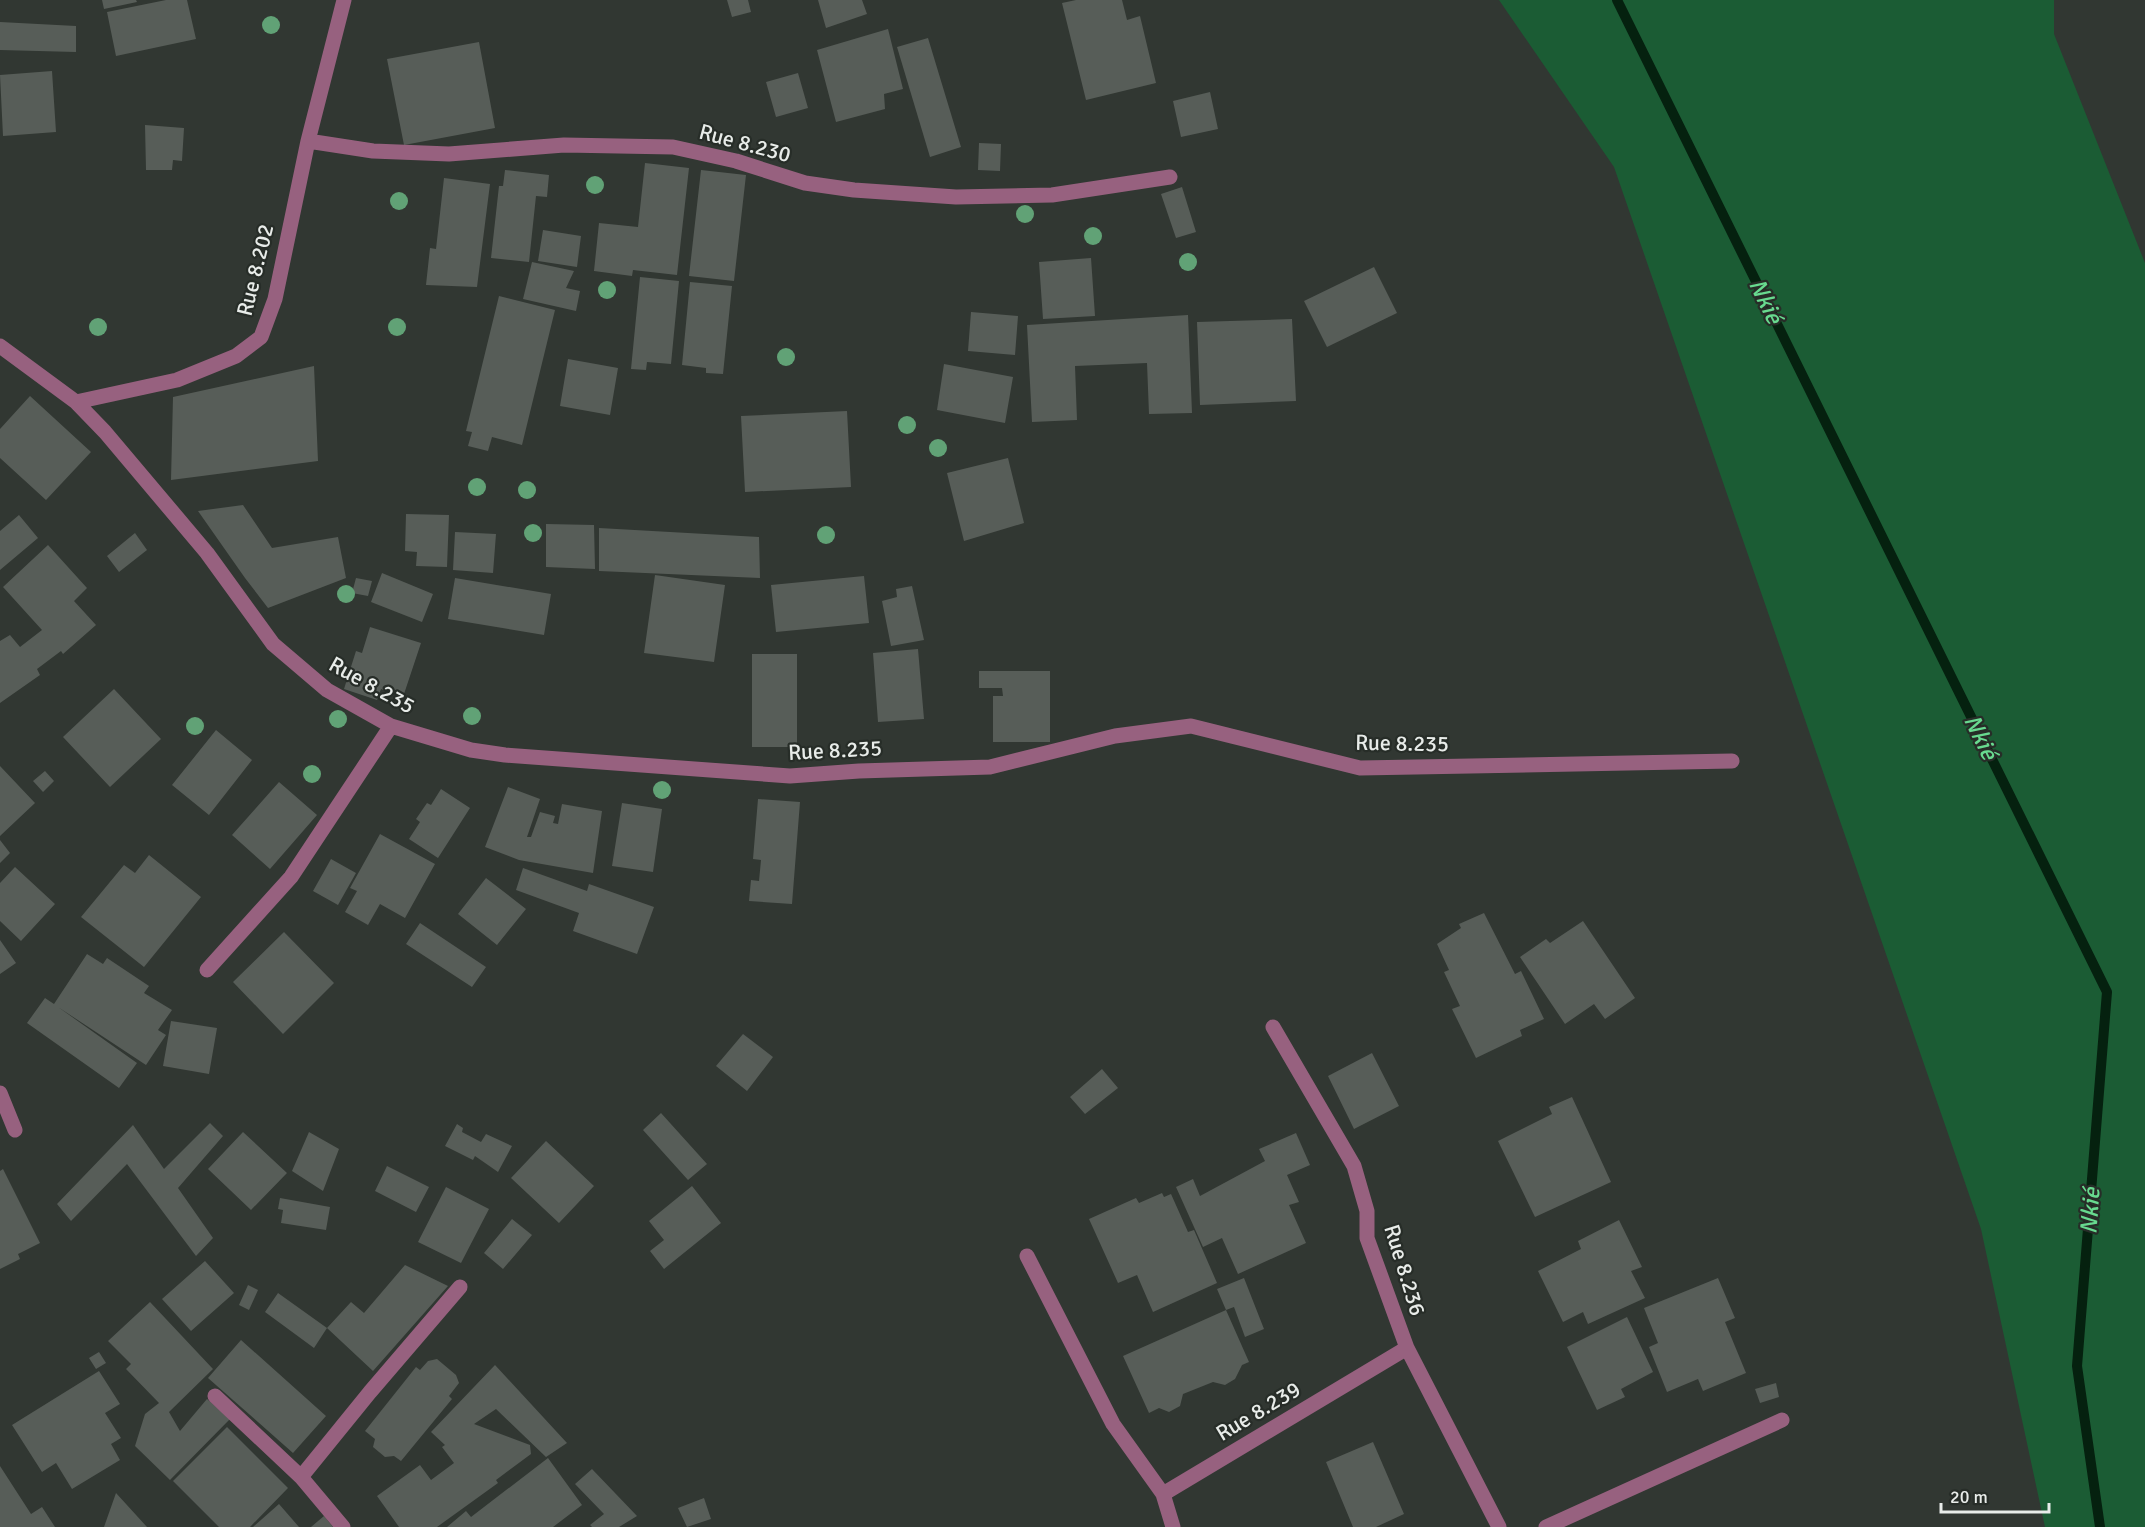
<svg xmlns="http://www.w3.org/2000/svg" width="2145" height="1527" viewBox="0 0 2145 1527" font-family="Signika,sans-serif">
<rect width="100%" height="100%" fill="#313732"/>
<path fill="#1b5c34" d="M1499,0H2054V34L2145,263V1527H2045L1981,1229L1614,167Z"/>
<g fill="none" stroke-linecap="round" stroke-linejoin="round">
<path stroke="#05210f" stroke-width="10" d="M1617,0L2107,992L2077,1366L2100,1527"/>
</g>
<path fill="#575d58" d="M102,0H136L137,2L104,9Z
M166,0H187L196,39L116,56L107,12Z
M727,0H748L751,12L732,17Z
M818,0H862L867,14L826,28Z
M1076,0H1122L1127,20L1140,16L1156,83L1086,100L1062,3Z
M0,22L76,26V52L0,50Z
M888,29L903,89L884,94L885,109L836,122L817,50Z
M928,38L961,147L930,157L897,47Z
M479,42L495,128L404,145L387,59Z
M52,71L56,132L3,136L0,75Z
M798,73L808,108L776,117L766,82Z
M1210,92L1218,129L1181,137L1173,101Z
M145,125L184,128L182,161L173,160L172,170H146Z
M979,143L1001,144L1000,171L978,170Z
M645,163L689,168L677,275L633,270L632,276L594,271L599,223L638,227Z
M505,170L549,175L547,197L536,196L529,262L491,258L499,186H503Z
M701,170L746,175L734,281L689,276Z
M444,178L490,184L477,287L426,285L430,248L436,249Z
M1182,187L1196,232L1176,238L1161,194Z
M543,230L581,236L577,267L538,261Z
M1091,258L1095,316L1043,319L1039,262Z
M532,262L574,271L566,288L580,291L576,311L523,299Z
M1374,267L1397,313L1327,347L1304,301Z
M640,277L679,281L671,364L647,362L646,370L631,369Z
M690,282L732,286L723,374L706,373V368L682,365Z
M499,296L555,310L522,445L492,437L488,451L468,446L472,432L466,431Z
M971,312L1018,316L1015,355L968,351Z
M1188,315L1192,413L1149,414L1147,363L1075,366L1077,420L1032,422L1027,325Z
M1292,319L1296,401L1200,405L1197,322Z
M568,359L618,368L610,415L560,406Z
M944,364L1013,377L1005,423L937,410Z
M314,366L318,461L171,480L173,397Z
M30,396L91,452L46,500L0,458V429Z
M847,411L851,487L745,492L741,416Z
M1008,458L1024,523L964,541L947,473Z
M243,505L272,548L338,537L346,578L268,608L245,578L198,511Z
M406,514L449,515L447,567L416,566L417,552L405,551Z
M19,515L38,538L0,570V531Z
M546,524L594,525L595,569L546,567Z
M599,528L759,537L760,578L599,571Z
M455,532L496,534L493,573L453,570Z
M135,533L147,550L119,572L107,556Z
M48,545L87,588L74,601L96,625L63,654L61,651L37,669L40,675L0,703V641L10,635L20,647L42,630L3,587Z
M382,573L433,594L422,622L371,602Z
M655,575L725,585L714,662L644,653Z
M864,576L869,623L776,632L771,585Z
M356,578L372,581L368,596L352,593Z
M455,578L551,594L544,635L448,619Z
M912,586L924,640L891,646L882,601L897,597L896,589Z
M370,627L421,643L403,697L381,689L377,700L344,689L356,651L362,653Z
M918,649L924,719L878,722L873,653Z
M752,654H797V747H752Z
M979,671H1050V742H993V696H1003L1002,688H979Z
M114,689L161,739L110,787L63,737Z
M216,730L252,760L209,815L172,785Z
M0,766L35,803L0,836Z
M45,771L54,781L43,792L33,781Z
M279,782L317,815L270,869L232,835Z
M508,787L540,799L527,837H531L540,812L555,816L553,823L558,824L562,804L602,811L593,873L519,860L485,847Z
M441,789L470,808L438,858L409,839L420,822L416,819L427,803L431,805Z
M758,799L800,802L792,904L749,901L751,880L759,881L761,860L753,859Z
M622,803L662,809L653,872L612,866Z
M380,834L435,864L405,918L380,904L368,925L345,912L357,891L350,888Z
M0,840L10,853L0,863Z
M149,855L201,897L144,967L81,917L124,865L135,873Z
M331,859L356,873L338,905L313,891Z
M15,867L55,904L21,941L0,921V883Z
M523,868L587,891L589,884L654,907L637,954L573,931L579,913L516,890Z
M486,878L526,909L497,945L458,914Z
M1484,913L1515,974L1521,971L1544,1019L1520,1030L1522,1036L1476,1058L1452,1009L1460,1006L1444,972L1449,970L1437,944L1461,928L1459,924Z
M1583,921L1635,998L1605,1019L1594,1004L1565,1024L1520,957L1546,939L1550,943Z
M420,923L486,967L472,987L406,944Z
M284,932L334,983L283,1034L233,982Z
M0,940L16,963L0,974Z
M87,954L103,964L107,958L149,986L144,993L172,1010L158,1030L166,1035L146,1065L58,1007L137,1063L119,1088L27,1023L45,998L54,1004Z
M171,1021L217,1028L209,1074L163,1066Z
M743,1034L773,1057L747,1091L716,1066Z
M1372,1053L1399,1106L1354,1129L1328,1076Z
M1102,1069L1118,1088L1085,1114L1070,1097Z
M1572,1097L1611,1182L1535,1217L1498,1141L1552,1114L1549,1107Z
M661,1113L707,1164L688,1180L643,1130Z
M210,1123L223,1136L178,1188L213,1238L196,1256L127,1164L71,1221L57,1204L133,1125L164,1169Z
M457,1124L463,1128L462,1132L481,1142L486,1134L512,1146L498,1172L475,1156L473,1160L445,1146Z
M243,1132L287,1173L251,1210L208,1169Z
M309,1132L339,1149L323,1191L292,1171Z
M1296,1133L1310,1165L1287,1175L1299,1202L1289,1205L1306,1243L1238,1274L1222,1238L1203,1247L1176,1187L1193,1179L1200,1196L1265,1161L1259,1149Z
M546,1141L594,1186L559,1223L511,1178Z
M387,1166L429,1187L416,1212L375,1191Z
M3,1169L40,1243L18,1254L20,1259L0,1269V1171Z
M692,1186L721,1223L664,1269L650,1251L664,1240L649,1221Z
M446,1187L489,1209L461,1263L418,1242Z
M1162,1193L1164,1197L1171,1194L1188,1232L1194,1230L1217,1283L1153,1312L1137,1275L1118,1283L1089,1219L1136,1198L1139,1203Z
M280,1198L330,1207L326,1230L281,1223L283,1210L278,1209Z
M512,1219L532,1235L503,1269L484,1253Z
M1619,1220L1642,1267L1631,1271L1645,1298L1588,1324L1583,1312L1563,1322L1538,1271L1581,1249L1578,1241Z
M205,1261L234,1293L191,1331L162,1299Z
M405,1265L448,1286L373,1371L327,1328L351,1302L364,1313Z
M1244,1278L1264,1329L1245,1337L1234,1307L1226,1310L1217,1289Z
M1718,1278L1735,1318L1725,1322L1746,1373L1703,1391L1698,1379L1667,1392L1649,1347L1658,1343L1644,1308Z
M248,1285L258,1290L249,1310L239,1305Z
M278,1293L327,1328L314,1348L265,1312Z
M150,1302L213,1369L169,1412L180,1431L207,1399L230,1419L170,1480L135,1446L145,1414L159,1403L126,1369L131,1364L108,1341Z
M1226,1310L1249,1362L1242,1365L1235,1379L1225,1385L1213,1382L1183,1394L1180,1406L1169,1412L1159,1408L1149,1413L1123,1356Z
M1627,1317L1653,1372L1621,1389L1625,1397L1597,1410L1567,1347Z
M241,1340L326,1416L293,1453L208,1378Z
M99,1352L106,1363L96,1369L89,1358Z
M437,1359L456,1375L459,1383L449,1396L452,1399L401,1461L394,1456L385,1457L373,1447L375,1439L365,1431L416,1367L420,1370L428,1361Z
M495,1365L567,1443L546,1457L496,1409L474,1424L530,1445L531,1454L496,1480L498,1483L437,1527H399L377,1496L420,1465L431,1480L454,1463L442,1447L445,1445L431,1432Z
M99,1371L120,1404L105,1413L121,1438L111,1444L120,1460L72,1489L56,1463L42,1472L12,1425Z
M1776,1383L1779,1397L1760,1403L1755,1389Z
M227,1427L288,1488L250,1527H219L173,1481Z
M1373,1442L1404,1514L1376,1527H1353L1326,1462Z
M548,1458L582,1505L553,1527H447L466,1511L471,1517Z
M0,1466L31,1514L42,1507L55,1527H0Z
M592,1469L637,1516L619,1527H592L590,1525L604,1514L575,1484Z
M116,1493L147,1527H104Z
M704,1498L711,1519L687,1527L678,1508Z
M279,1504L299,1527H253Z
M324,1516L333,1527H311Z"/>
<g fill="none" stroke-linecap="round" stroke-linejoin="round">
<path stroke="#97617f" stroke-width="15" d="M308,141L373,151L449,154L564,145L673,147L736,161L805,183L854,190L956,197L1052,195L1170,177
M0,346L76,402L177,380L236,356L261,337L275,299L308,141L344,0
M76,402L105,432L207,553L273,644L327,690L391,726L471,750L505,755L790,776L859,771L990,767L1115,736L1191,726L1360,768L1732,761
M207,970L291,877L391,726
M1273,1027L1354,1166L1367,1211V1238L1407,1348L1499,1527
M0,1093L15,1130
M1027,1256L1113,1424L1163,1494
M215,1396L301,1477L343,1527
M301,1477L370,1392L460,1287
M1173,1527L1163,1494L1407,1348
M1546,1527L1782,1420"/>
</g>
<g fill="#61a276">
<circle cx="271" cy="25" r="9"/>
<circle cx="595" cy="185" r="9"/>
<circle cx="399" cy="201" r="9"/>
<circle cx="1025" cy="214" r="9"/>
<circle cx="1093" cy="236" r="9"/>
<circle cx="1188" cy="262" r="9"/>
<circle cx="607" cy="290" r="9"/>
<circle cx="98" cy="327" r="9"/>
<circle cx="397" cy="327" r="9"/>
<circle cx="786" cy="357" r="9"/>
<circle cx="907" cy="425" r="9"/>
<circle cx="938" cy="448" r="9"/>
<circle cx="477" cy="487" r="9"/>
<circle cx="527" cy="490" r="9"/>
<circle cx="533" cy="533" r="9"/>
<circle cx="826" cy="535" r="9"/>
<circle cx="346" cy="594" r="9"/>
<circle cx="472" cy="716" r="9"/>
<circle cx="338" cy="719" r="9"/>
<circle cx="195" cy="726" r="9"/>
<circle cx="312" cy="774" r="9"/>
<circle cx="662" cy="790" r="9"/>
</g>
<g text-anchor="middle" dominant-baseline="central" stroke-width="4.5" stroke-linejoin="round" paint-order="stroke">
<g font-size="22" fill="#e8ece9" stroke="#272d28">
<text transform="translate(745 143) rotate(15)">Rue 8.230</text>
<text transform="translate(255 270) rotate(-76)">Rue 8.202</text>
<text transform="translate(372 685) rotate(29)">Rue 8.235</text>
<text transform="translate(1402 743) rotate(1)">Rue 8.235</text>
<text transform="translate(835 750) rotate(-3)">Rue 8.235</text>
<text transform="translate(1405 1270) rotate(73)">Rue 8.236</text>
<text transform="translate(1258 1411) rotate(-31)">Rue 8.239</text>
</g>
<g font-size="24" font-style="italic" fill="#68da8f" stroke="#272d28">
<text transform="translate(1766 301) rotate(64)">Nkié</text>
<text transform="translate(1981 737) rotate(64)">Nkié</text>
<text transform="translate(2090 1211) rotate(-86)">Nkié</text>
</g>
</g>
<path d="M1941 1503v9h108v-9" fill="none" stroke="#e8ece9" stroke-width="3"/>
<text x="1950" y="1503" font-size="18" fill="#e8ece9" stroke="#272d28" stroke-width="4.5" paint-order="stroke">20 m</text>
</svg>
